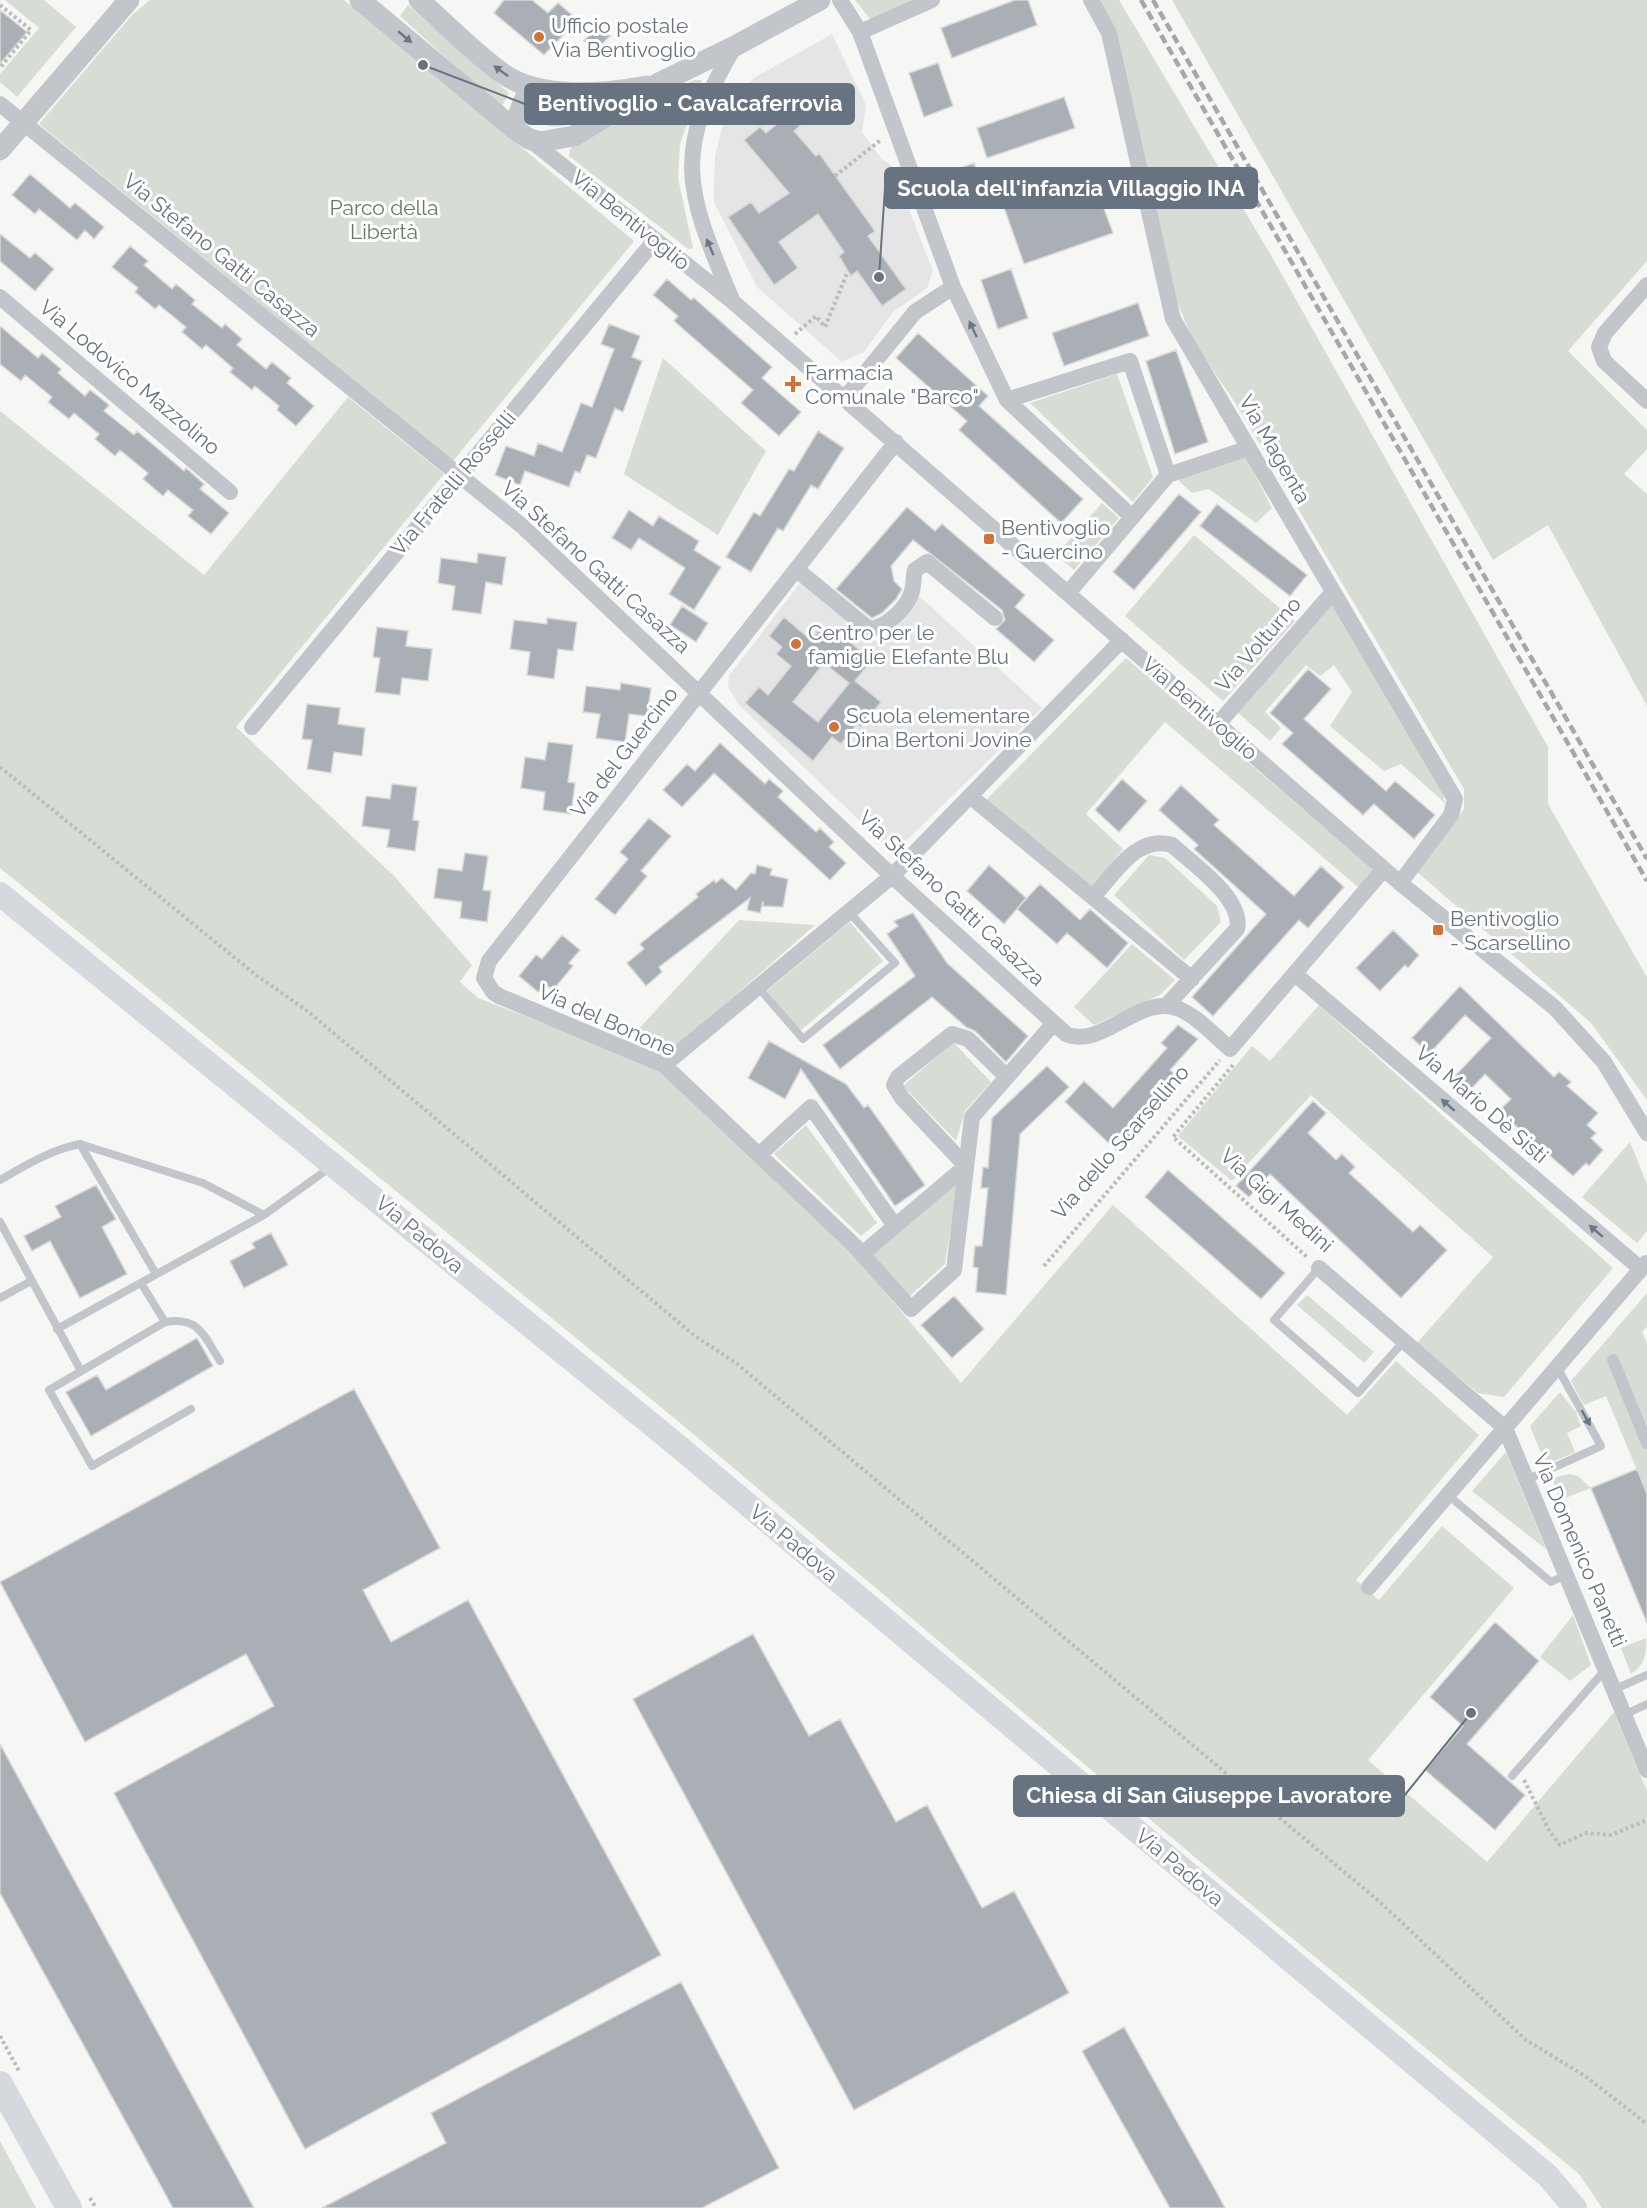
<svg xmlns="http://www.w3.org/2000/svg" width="1647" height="2208" viewBox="0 0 1647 2208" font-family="Raleway,sans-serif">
<rect width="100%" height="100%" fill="#f6f6f4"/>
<path fill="#e4e5e4" d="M832,34L866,105L862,132L881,158L892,166L933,271L927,288L893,312L864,352L842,362L757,287L714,202V182L715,157L721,131L728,111L743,87L754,78Z
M801,582L880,644L919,596L1042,708L903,844L887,847L739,705L728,687L729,676L735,668Z"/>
<path fill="#d7ddd5" d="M5,0H44L76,27L17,97L0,82V74L39,28Z
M150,0H344L634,241L453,461L39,124L132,15Z
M855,0H916L871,20Z
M1100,0H1119L1272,257L1548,747V804L1647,977V1100L1591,1023L1417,872L1464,809V789L1236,404L1194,342L1175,297Z
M1172,0H1647V261L1568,351L1647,430V449L1624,474L1647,494V706L1548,525L1493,560Z
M408,5L509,93L501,108L400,16Z
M694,80H702L680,144L678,178L693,248L688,249L569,156L570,149L580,141Z
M552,99L598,102L602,109C580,119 550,141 533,113L535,106Z
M663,358L766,451L718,535L624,474Z
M1117,374L1153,477L1133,502L1030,403Z
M348,397L444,474L236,727L394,876L472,965L460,982L478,998L660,1068L856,1257L961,1383L1113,1205L1347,1415L1396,1361L1479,1435L1356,1580L1379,1600L1442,1526L1514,1588L1368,1760L1487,1862L1614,1712L1647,1791V2208H1602L1579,2174L1242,1897L679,1422L0,868V411L204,575Z
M1245,455L1272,508L1256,523L1209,489L1192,493L1175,477Z
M1102,503L1119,518L1074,570L1056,555Z
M1194,535L1295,621L1223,701L1125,616Z
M1332,605L1442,790L1445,803L1401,764L1384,771L1330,726L1352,692L1334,665L1320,676L1306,665L1265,712L1281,728L1270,741L1236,711Z
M1126,658L1374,870L1359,888L1165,722L1086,814L1123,849L1092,887L986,800Z
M1149,855L1165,858L1217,906L1221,922L1184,960L1114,895Z
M739,920L815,925L673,1050L634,1034Z
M850,922L883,961L800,1031L767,991Z
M1132,944L1175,980L1160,995L1094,1025L1074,1007Z
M1319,1005L1613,1268L1504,1397L1478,1393L1417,1343L1493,1257L1311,1095L1232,1181L1178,1136L1252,1046L1270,1061Z
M953,1042L991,1082L965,1111L956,1141L903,1086Z
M806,1125L877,1223L861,1236L774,1154Z
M1630,1142L1647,1184V1231L1637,1243L1582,1197Z
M958,1183L945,1264L909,1297L871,1255Z
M1647,1293V1327L1642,1332L1647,1343V1494L1606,1396L1584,1405L1571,1381Z
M1307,1295L1374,1352L1364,1363L1297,1305Z
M1560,1392L1576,1412L1581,1426L1567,1433L1575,1452L1546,1465L1530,1426Z
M1506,1452L1546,1549L1472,1491Z
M1570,1474L1578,1476L1591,1488L1560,1500L1552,1478Z
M1573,1615L1591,1665L1570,1681L1540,1657Z
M1646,1638C1647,1653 1645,1665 1631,1674L1621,1648Z
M0,2141L36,2208H0Z"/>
<path fill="#aaafb6" stroke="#d8d8d6" stroke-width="1.5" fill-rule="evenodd" d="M504,0H532L548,13L558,3L578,20L544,55L494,13Z
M1015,0H1028L1037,25L952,58L941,28Z
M0,10L27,32L0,64Z
M599,25L610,36L595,51L584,41Z
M938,63L953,106L924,117L909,73Z
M1064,97L1075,128L987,158L977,128Z
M789,114L800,126L794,131L816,156L819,153L875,231L868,236L906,289L882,306L857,271L851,276L839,256L844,252L818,214L779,242L798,268L774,285L728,217L751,202L759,213L789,193L744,140L760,127L766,133Z
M974,163L984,192L954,204L944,174Z
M30,174L70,208L75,203L104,227L94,239L85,230L77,240L39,209L35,214L12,195Z
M1088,180L1095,200L1100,198L1113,233L1024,264L1000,196L1022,188L1027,201Z
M0,234L30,258L35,253L54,269L35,291L0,261Z
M130,246L148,261L144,265L172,289L176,284L195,300L192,304L222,328L225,324L242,339L237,345L266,369L272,362L291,378L287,383L314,406L296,426L277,410L279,406L255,386L252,390L230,372L233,368L206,345L202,349L182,332L186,327L159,305L155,309L135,292L138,288L112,267Z
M1011,269L1028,318L998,329L981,280Z
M667,279L691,300L694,298L772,367L762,378L801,412L779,436L741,403L753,390L674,321L678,316L653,295Z
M1138,303L1149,336L1064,366L1052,333Z
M609,324L640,336L632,357L642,361L623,412L615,408L596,458L587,455L580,473L575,471L569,487L525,471L520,485L495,475L506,446L534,456L538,443L562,452L581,403L592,407L614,349L601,344Z
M0,326L38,358L42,353L61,369L58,373L85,396L90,390L98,396L109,405L104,411L134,435L137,431L184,471L186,468L204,484L200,489L229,513L211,534L188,516L193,510L168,490L163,496L143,479L148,473L120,450L115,456L95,439L99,434L74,413L69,419L48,402L52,397L25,375L21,381L0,364Z
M918,333L988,396L979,406L1083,499L1061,523L959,430L967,421L896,358Z
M1176,350L1208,442L1175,454L1146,361Z
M818,431L844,448L818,489L811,485L783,531L778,528L751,572L726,557L754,512L760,516L789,469L794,471Z
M1179,494L1201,512L1134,590L1113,572Z
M1217,504L1307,575L1290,596L1200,526Z
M907,507L935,531L942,524L1025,595L1015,607L1054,640L1034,662L996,629L1005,620L1002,610L913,540L891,566L894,581L902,589L896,599L882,613L872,618L836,589Z
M629,510L653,526L659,516L699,541L694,550L721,567L694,610L669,594L685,568L639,538L631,550L612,538Z
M478,553L506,557L502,585L486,582L481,614L452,610L455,586L438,583L441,558L477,563Z
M682,606L708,623L696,642L670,625Z
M784,617L811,640L822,626L832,634L835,630L872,660L855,681L881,702L861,727L857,724L841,744L832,737L813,761L745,703L759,687L768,695L791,666L776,654L782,647L769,636ZM824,663L849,683L818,722L793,702Z
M547,618L577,622L573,651L558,649L554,679L527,675L530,652L510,649L514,620L547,624Z
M377,627L408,631L406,646L432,649L428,681L402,678L400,695L375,692L380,658L373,657Z
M1308,669L1331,689L1304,719L1386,791L1395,781L1435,815L1414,839L1374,804L1363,815L1282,744L1293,733L1270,713Z
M621,683L651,688L647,716L629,714L625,742L596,738L600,714L583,712L586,686L620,690Z
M307,704L340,708L338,724L365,728L362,756L334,752L331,773L307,769L312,740L302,739Z
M548,742L573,745L568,782L575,783L571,814L543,810L545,792L521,788L525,757L545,760Z
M720,743L765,784L769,779L783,791L778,797L816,832L820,828L834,842L829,847L846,863L830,880L714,773L682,807L663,790L687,764L695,771Z
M1122,779L1147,801L1119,832L1095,810Z
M392,784L417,787L413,820L419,821L415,851L387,847L390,830L362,826L366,796L390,799Z
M1181,785L1219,820L1214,825L1294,896L1321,866L1344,887L1308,928L1299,920L1213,1016L1192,997L1266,914L1194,849L1198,845L1159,810Z
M649,818L671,836L641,871L647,876L615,915L595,899L628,859L620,852Z
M465,853L488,856L483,890L491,891L487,922L460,918L462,902L434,898L438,868L462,871Z
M757,865L772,869L770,875L788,879L783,907L763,906V901L760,913L747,910L750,898L659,967L662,972L646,986L627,963L644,949L640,944L698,897L696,894L714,880L716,883L722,878L736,890L751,873L755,874Z
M989,865L1026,898L1004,924L967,891Z
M1040,884L1080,920L1090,909L1128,943L1107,968L1067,933L1057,944L1017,909Z
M913,913L947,963L1028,1036L1006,1062L975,1031L966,1027L932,997L840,1069L823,1045L915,976L887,934L898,926L894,921Z
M1393,930L1419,955L1408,968L1405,965L1380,991L1356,968Z
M562,935L580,950L569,963L573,966L553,990L545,984L538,992L519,976L536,955L542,959Z
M1460,986L1554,1077L1559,1072L1571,1082L1567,1086L1598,1113L1587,1125L1596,1133L1591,1138L1603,1150L1589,1166L1586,1163L1573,1176L1499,1111L1511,1099L1485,1074L1470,1090L1455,1076L1491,1038L1465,1015L1429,1054L1412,1038Z
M1178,1025L1198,1039L1170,1070L1182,1081L1116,1150L1065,1102L1084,1081L1113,1108L1167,1048L1161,1043Z
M769,1041L846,1084L864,1108L868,1105L925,1185L895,1206L801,1069L785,1099L748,1078Z
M1047,1066L1069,1087L1020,1134L1006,1295L976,1292L978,1268L973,1267L975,1246H982L988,1188H981L983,1167L988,1168L992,1118Z
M1313,1101L1326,1113L1308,1133L1336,1160L1342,1154L1355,1167L1349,1173L1413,1232L1420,1225L1447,1250L1401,1298L1270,1174L1249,1197L1236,1186Z
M1168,1170L1285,1273L1261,1299L1145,1197Z
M96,1185L116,1219L102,1227L127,1274L80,1298L50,1241L32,1251L24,1236L61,1217L55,1206Z
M271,1233L288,1265L244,1288L230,1261L255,1248L252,1243Z
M954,1296L984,1329L952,1358L921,1325Z
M197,1338L213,1366L91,1436L66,1392L97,1375L106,1390Z
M354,1389L440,1548L363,1590L391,1642L468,1600L661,1955L305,2149L114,1793L274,1706L246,1654L85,1742L0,1582Z
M1637,1469L1647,1494V1623L1591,1488Z
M1495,1622L1539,1661L1467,1744L1525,1795L1495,1830L1425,1770L1463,1726L1430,1697Z
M753,1634L809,1736L840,1719L896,1822L927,1805L982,1908L1014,1891L1069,1993L854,2110L633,1699Z
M0,1744L49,1834L254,2208H173L0,1893Z
M681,1982L779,2168L702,2208H322L446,2143L431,2113Z
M1124,2027L1217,2193L1225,2208H1170L1082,2051Z"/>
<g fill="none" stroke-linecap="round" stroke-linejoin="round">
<path stroke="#babcbf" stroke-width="4" stroke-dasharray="3 3" stroke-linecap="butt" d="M0,5L31,30L0,68
M835,176L882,139
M795,334L816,316L825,327L848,271
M0,767L256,975L306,1010L695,1336L736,1363L1380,1902L1526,2040L1585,2076L1647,2124
M1233,1065L1173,1137L1307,1257
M1044,1266L1220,1060
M1524,1780L1550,1832L1560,1845L1586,1833L1611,1835L1647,1820
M0,2036L19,2071
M90,2198L96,2208"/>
<path stroke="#c2c5c9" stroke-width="8" d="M758,987L803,1039L895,963L849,912
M80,1144L156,1274
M0,1180C26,1165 50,1150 80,1144L203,1183L264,1215
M0,1222L81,1371
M1319,1268L1274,1320L1358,1393L1404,1341
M141,1283L165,1322
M0,1298L31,1281
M57,1329L264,1215L332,1166
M191,1409L92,1466L49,1390L165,1322C199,1316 204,1336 220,1361
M1526,1480L1601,1446L1557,1367
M1448,1495L1551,1582L1566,1575
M1613,1690L1647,1675
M1624,1715L1647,1704
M1512,1776L1605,1670"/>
<path stroke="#c2c5c9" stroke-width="12" d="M1613,1360L1647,1443"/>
<path stroke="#c2c5c9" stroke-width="16" d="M840,0L860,32L953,287L1007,400L1132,517
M1091,0L1109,33L1173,319L1455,799L1451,815L1400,883
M860,32L932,0
M0,104L522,526L892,876L1066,1034C1102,1050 1141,992 1179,1009C1198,1017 1215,1036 1230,1049L1384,869
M529,139L732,301L1400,883L1555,1008L1604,1062L1647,1133
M1647,285L1605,333L1599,347L1604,361L1647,401
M0,297L230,492
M732,300C687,191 670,155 735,46
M845,398L915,312L953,287
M1007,400L1130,361L1168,475
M896,442L489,961L484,978L493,992L499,996L664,1065L854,1245L911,1309L954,1270L972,1117L1054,1023
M796,569L869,629C885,628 906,609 911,594C914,587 913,578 915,570L927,562L995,618
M1068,593L1168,475L1249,448
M1218,724L1332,593
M252,727L655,240
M970,796L1192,979
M1093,897C1114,874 1137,834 1172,845C1192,863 1244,899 1237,929L1166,1006
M1295,974L1641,1269
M664,1065L892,876L1122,640
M759,1155L811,1107L895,1226
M862,1254L966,1166L902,1098L894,1085L898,1077L952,1034L968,1039L1007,1077
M1319,1268L1505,1428L1647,1770
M1369,1587L1646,1263"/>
<path stroke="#c2c5c9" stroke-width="21" d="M360,0L513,128L529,139L540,142L574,136L659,83L735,46L820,0
M419,0C446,24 473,52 502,73C539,100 604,94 647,86
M513,128L530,86
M0,150L129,0"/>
<path stroke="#d5d8dc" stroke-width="24" d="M0,894L678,1446L1548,2176L1575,2208"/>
<path stroke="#d5d8dc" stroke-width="26" d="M0,2084L69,2208"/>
<path stroke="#a4a8ad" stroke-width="4.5" stroke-dasharray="9 4.5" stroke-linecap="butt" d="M1141,0L1647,881
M1153,0L1647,859"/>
</g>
<defs><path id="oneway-solid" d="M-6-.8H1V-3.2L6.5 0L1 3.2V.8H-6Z" transform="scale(1.5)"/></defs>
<g fill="#6c7786">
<use href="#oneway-solid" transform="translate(405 37) rotate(40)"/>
<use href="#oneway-solid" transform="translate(501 71) rotate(-144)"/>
<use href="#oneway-solid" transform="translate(710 247) rotate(-113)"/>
<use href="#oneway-solid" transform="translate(973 329) rotate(-115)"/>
<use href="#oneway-solid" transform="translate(1448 1105) rotate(-139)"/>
<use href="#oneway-solid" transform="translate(1596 1231) rotate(-139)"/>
<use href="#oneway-solid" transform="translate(1586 1418) rotate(61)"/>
</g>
<g fill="#d37237" stroke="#fff" stroke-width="2">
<circle cx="539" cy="37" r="6"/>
<path d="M790 375h6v6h6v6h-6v6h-6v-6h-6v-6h6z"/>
<rect x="983" y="533" width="12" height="12" rx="3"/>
<circle cx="796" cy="644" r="6"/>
<circle cx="834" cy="727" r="6"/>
<rect x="1432" y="924" width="12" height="12" rx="3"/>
</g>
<g text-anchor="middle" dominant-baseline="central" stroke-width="6" stroke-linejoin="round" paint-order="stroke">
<g font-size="21" fill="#687382" stroke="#fff" text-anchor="start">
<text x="551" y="25">Ufficio postale<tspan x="551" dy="24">Via Bentivoglio</tspan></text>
<text x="805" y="372">Farmacia<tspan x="805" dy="24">Comunale "Barco"</tspan></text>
<text x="1001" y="527">Bentivoglio<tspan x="1001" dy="24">- Guercino</tspan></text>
<text x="808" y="632">Centro per le<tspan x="808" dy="24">famiglie Elefante Blu</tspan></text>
<text x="846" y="715">Scuola elementare<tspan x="846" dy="24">Dina Bertoni Jovine</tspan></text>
<text x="1450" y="918">Bentivoglio<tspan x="1450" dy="24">- Scarsellino</tspan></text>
</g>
<g font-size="21" fill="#677a66" stroke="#fff">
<text x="384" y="207">Parco della<tspan x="384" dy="24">Libertà</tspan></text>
</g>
<g font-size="21" fill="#687382" stroke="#fff">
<text transform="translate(631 220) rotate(39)">Via Bentivoglio</text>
<text transform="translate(222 255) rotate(39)">Via Stefano Gatti Casazza</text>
<text transform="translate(130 377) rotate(40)">Via Lodovico Mazzolino</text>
<text transform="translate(1275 449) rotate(60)">Via Magenta</text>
<text transform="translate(453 483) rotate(-50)">Via Fratelli Rosselli</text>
<text transform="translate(596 567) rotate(42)">Via Stefano Gatti Casazza</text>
<text transform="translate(1258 644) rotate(-49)">Via Volturno</text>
<text transform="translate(1200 708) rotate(41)">Via Bentivoglio</text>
<text transform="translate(624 752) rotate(-52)">Via del Guercino</text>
<text transform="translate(952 898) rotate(43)">Via Stefano Gatti Casazza</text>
<text transform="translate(607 1020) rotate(24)">Via del Bonone</text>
<text transform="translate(1482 1104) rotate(41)">Via Mario Dè Sisti</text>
<text transform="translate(1120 1142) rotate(-49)">Via dello Scarsellino</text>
<text transform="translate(1277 1200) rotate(42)">Via Gigi Medini</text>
<text transform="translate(420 1234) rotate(40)">Via Padova</text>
<text transform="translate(794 1543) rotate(40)">Via Padova</text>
<text transform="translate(1580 1550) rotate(67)">Via Domenico Panetti</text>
<text transform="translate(1180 1867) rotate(40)">Via Padova</text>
</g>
</g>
<path fill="none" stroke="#687382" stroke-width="2" d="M423 65L525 104M879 277L885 188M1471 1713L1404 1796"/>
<g fill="#687382" stroke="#fff" stroke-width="2">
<circle cx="423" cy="65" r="6"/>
<circle cx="879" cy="277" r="6"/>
<circle cx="1471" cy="1713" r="6"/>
</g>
<g fill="#687382" stroke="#687382" stroke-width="2">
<rect x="525" y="84" width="329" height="40" rx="6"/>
<rect x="885" y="168" width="372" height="40" rx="6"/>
<rect x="1014" y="1776" width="390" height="40" rx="6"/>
</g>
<g font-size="22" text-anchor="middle" font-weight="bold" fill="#fff">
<text x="690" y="111">Bentivoglio - Cavalcaferrovia</text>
<text x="1071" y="196">Scuola dell'infanzia Villaggio INA</text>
<text x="1209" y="1803">Chiesa di San Giuseppe Lavoratore</text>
</g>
</svg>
